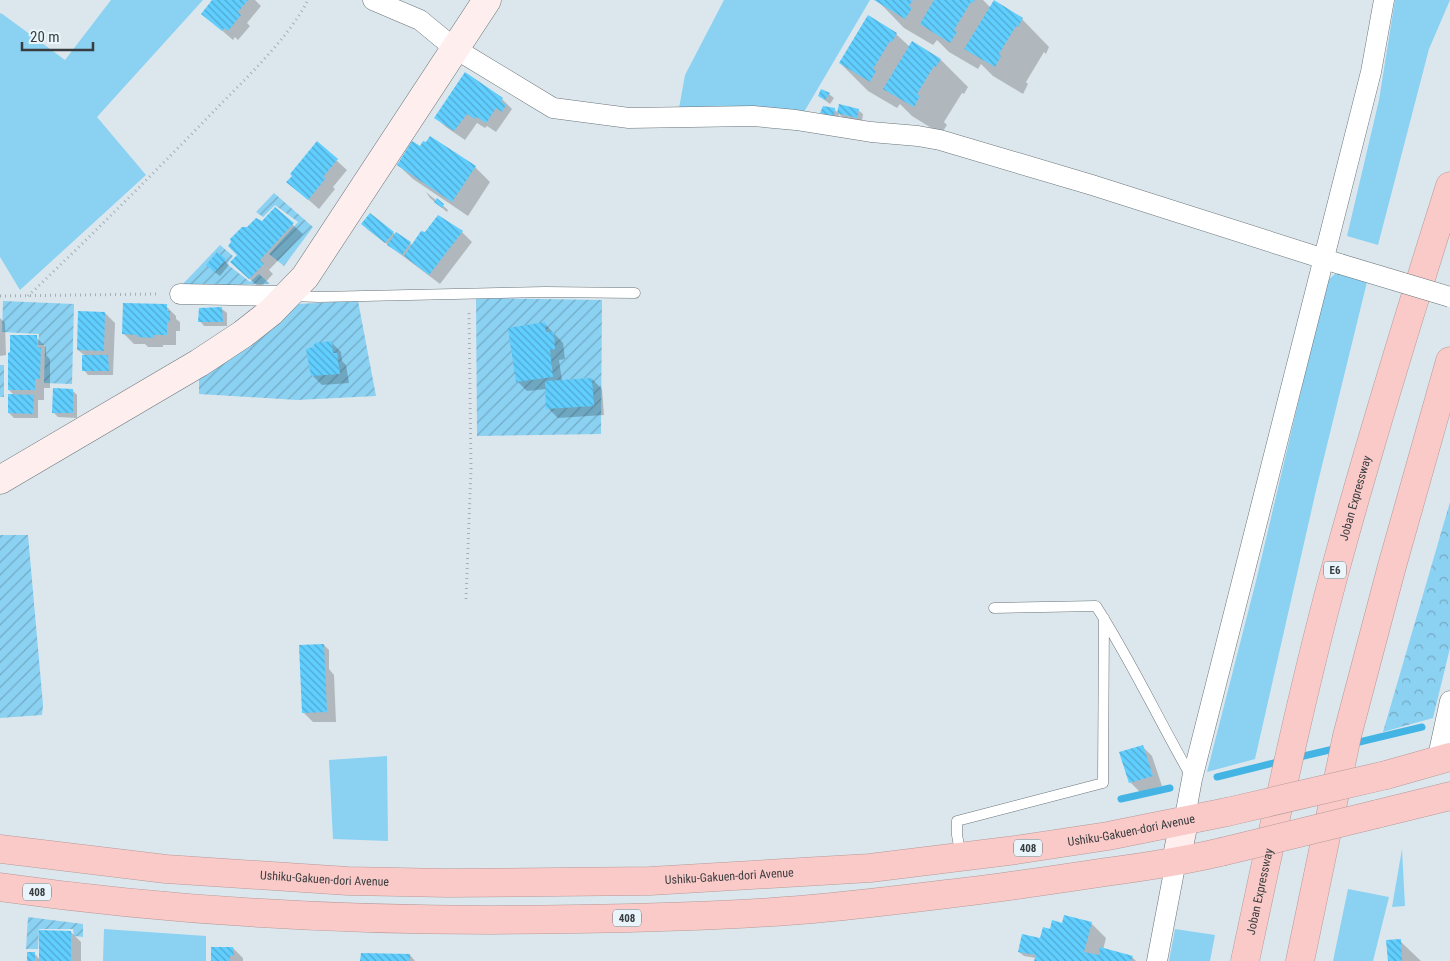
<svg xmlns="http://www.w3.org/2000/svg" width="1450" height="961" viewBox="0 0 1450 961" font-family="'Roboto Condensed',sans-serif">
<defs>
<pattern id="forest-crowns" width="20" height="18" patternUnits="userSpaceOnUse" patternTransform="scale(1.25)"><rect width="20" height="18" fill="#8bd1f2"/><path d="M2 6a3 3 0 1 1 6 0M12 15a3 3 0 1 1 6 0" fill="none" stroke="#73abc5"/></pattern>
<pattern id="garden-furrows" width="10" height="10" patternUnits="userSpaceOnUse" patternTransform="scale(1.25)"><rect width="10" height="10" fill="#8bd1f2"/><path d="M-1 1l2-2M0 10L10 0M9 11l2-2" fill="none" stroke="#73abc5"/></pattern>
<pattern id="building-back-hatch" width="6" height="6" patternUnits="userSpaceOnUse" patternTransform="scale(1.25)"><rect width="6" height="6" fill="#60cefe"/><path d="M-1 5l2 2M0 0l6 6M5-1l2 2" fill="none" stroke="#50a8cf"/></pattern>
</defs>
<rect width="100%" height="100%" fill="#dce7ed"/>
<path fill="#8bd1f2" d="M111,0H203L97,117L146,175L20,290L0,257V14L1,13L65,60Z
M724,0H870L804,112L679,108L685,75Z
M1395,0H1450L1429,49L1378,245L1347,236L1379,100Z
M1336,273L1367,282L1317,486L1255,759L1207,772L1256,581L1327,281Z
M387,756L388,841L333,839L329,760Z
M1402,849L1405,906L1392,907Z
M1348,889L1389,897L1373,961H1333Z
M104,929L206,936V961H103Z
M1175,929L1215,935L1210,961H1169Z"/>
<path fill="url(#forest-crowns)" d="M1450,502V648L1433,718L1383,732Z"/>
<path fill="url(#garden-furrows)" d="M274,193L313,227L284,266L269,254L298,222L275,205L263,217L256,212Z
M220,245L233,256L227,264L250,282L259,274L270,284L181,286Z
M476,298L602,300L601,434L477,436Z
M3,301L74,304L72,384L44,383L45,345H38L39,334L2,332Z
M358,301L376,396L297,400L199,394V377C237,354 265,336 296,304Z
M0,365H4V397H0Z
M0,535H28L43,705L42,715L0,718Z
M28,917L83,924V937L74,936L73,929H39L38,949H26Z"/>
<path fill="#0003" d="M214,0H255L261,6L247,23L250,26L238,40L235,37L233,40L203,14Z
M877,0H983L991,8L1022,19L1049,47L1046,54L1044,52L1026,82L1028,84L1023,94L993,76L981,64L978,69L949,52L937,40L933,45L904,28Z
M868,17L896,34L910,47L941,60L968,87L964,94L962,93L944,122L947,125L941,134L912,116L900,104L897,108L868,91L840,63Z
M466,73L502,99L512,109L496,132L487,126L485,128L477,123L465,140L446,127L436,118Z
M829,94L834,98L830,104L819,96Z
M835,110L838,113L858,110L863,114L862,122L843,118L839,114L838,120L826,117L821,112Z
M317,143L347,170L333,187L335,189L319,209L288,182Z
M420,148L475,167L490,182L468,216L413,179L398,165Z
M426,192L437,201V200L448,210L447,212L430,198Z
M275,209L303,234L269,270L273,274L260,288L242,272L238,255L233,243L262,222Z
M370,215L396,235L413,245L462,232L472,242L440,284L367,229Z
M217,254L229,265L220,276L212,270Z
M166,306L176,316V319L180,322V331H176V345H163V347H148L145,344H134L124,334Z
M222,309L227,313V326H204L200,321Z
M105,313L115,323L113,375H88L84,370V355L78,350Z
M0,318L5,323L6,355L0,356Z
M545,324L563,343L565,359L559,360L562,381L592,379L602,389L604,415L558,418L548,408L546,389L527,391L517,381Z
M36,337L46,347V355L50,359V388H44V400H38V418H14L9,413L15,396L9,390Z
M331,342L341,352L342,361L346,365L349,383L322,385L312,375Z
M73,391L77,395V418L58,417L53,412Z
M324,645L329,650V669L334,675L336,722H313L303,712Z
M1142,746L1152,756L1162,786L1140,792L1130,782Z
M1091,923L1106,938L1103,950L1132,957L1136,961H1035L1036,958L1024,956L1019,952L1063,924Z
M71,932L81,942V961H29L34,953L40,960Z
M1400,941L1421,961H1389Z
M233,948L243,958V961H212Z
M410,955L415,961H362Z"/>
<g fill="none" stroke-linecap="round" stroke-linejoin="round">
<path stroke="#43b4e3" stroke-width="7" d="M1351,744L1422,727
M1295,758L1338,748
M1217,777L1282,761
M1121,799L1170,788"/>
</g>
<path fill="url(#building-back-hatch)" d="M212,0H248L238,12L241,15L228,31L224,28L222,31L201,14Z
M874,0H913L909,6L912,8L905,19Z
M934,0H975L973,3L971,2L954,30L957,32L950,43L920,24Z
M994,0L1023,18L1018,27L1016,26L999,54L1001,56L995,67L964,49Z
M868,15L897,33L892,42L890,41L873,69L876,71L870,82L839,63Z
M912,41L941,59L936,67L934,66L917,94L920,96L914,107L883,89Z
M465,72L503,98L501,101L506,105L502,112L496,108L486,123L477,117L475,119L467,114L454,131L434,118Z
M821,89L830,93L825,100L818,96Z
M839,104L859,109L857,118L837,113Z
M823,106L835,108L834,116L820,113Z
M430,136L476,166L452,202L397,165L412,141L420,146L423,141L426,142Z
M317,141L338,159L323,177L326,178L308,200L286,182L292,176L290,174Z
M437,198L444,204L442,208L434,202Z
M275,207L294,223L260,260L264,264L249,279L230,262L237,255L228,246L231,242L230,239L242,227H247L256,218L262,221Z
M370,213L394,232L385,243L361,224Z
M438,215L463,231L429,275L404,256L421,231L425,232Z
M396,232L411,242L402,255L387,245Z
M217,252L226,259L215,272L206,265Z
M123,303L167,304V311H170V322H167V335H154V338L137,337V335L122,334Z
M222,307L223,322H198L199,308Z
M78,311L105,312L104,351L77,350Z
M545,322L546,332H554L555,349L550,350L553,377L516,382L508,328Z
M10,335H37V347L41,348L40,379H35V390H8V353L10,352Z
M332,341L333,353H337L340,374L311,376L306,349L313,347L315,343Z
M82,355H108L109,371H82Z
M592,378L594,406L546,409L545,381Z
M53,388L73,389V413H52Z
M8,394L34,395L33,414L8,413Z
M324,644L327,712L302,713L299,645Z
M1143,745L1153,776L1129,783L1119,752Z
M1064,915L1092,922L1084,952L1099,955L1100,947L1133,956L1131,961H1034L1036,955L1018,952L1022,934L1040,938L1043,927L1050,929L1052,920L1062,923Z
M39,930L71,931V961H39Z
M1401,939L1402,961H1388L1386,940Z
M211,947H233L234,956H230V961H211Z
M27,952H35V961H27Z
M361,953L410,954V961H360Z"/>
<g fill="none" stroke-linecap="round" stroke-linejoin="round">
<defs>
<path id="lane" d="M292,296L319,297L545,292L635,293
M994,608L1096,606C1132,662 1159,721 1192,778
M961,856L957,835V821L1103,783L1104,618"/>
<path id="street" d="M373,0L420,20L454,48L553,108L629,118L753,116L796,120L871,132L918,136L940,140L1092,185L1340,264
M180,294L287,296
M1437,761L1450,701
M1184,822L1192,779L1371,72L1384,0
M1157,961L1176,861"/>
<path id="secondary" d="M0,480L199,363L243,334L271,312L305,277L487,0
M1176,861L1184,822"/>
<g id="highway">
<path d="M1386,775L1450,757"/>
<path d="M1377,814L1450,796"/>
<path id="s1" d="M0,849L166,869L348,881L448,883L650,881L870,868L1016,850L1108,836L1227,812"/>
<path d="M0,887C191,914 385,923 578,919C652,918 726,916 800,910C849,906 898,900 947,894C1000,888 1053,880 1106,872C1144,867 1183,861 1221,852"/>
<path id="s2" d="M1245,961C1274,826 1302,690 1339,556C1373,432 1411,309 1450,186"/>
<path d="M1300,961L1347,736L1392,566L1450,361"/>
</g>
</defs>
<use href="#lane" stroke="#6a7479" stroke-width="11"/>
<use href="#street" stroke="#6a7479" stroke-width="21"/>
<use href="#secondary" stroke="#6a7479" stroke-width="29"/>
<use href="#highway" stroke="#b69998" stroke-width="29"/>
<path stroke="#a5aeb3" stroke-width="3" stroke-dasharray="1 4" stroke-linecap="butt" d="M0,296L159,294
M28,296C92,235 154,173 215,110C246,78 288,39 308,0
M466,599L471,469L469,310"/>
<use href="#lane" stroke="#fff" stroke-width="10"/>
<use href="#street" stroke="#fff" stroke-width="20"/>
<use href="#secondary" stroke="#feefee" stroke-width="28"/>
<use href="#highway" stroke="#facac8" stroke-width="28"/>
<defs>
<path id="street-bridge" d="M1340,264L1450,297"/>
<path id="highway-bridge" d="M1227,812L1386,775
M1221,852L1377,814"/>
</defs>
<use href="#street-bridge" stroke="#6a7479" stroke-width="21" stroke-linecap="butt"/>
<use href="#highway-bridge" stroke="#b69998" stroke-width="29" stroke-linecap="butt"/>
<use href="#street-bridge" stroke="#fff" stroke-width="20"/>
<use href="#highway-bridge" stroke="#facac8" stroke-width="28"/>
</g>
<g text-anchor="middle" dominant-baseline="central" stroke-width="4" stroke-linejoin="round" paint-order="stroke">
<g fill="#e9f5fa" stroke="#6e7478" stroke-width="1">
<rect x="1324" y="561.5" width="22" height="17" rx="4"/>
<rect x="1014" y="839.5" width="28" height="17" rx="4"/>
<rect x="23" y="883.5" width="28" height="17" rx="4"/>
<rect x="613" y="909.5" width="28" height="17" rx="4"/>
</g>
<g font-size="11" font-weight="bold" fill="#393d40">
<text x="1335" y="570">E6</text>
<text x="1028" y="848">408</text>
<text x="37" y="892">408</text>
<text x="627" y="918">408</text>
</g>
<g font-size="12" fill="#393d40" stroke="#e9f5fa">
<text stroke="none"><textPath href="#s2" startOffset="476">Joban Expressway</textPath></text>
<text stroke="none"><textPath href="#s1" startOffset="1136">Ushiku-Gakuen-dori Avenue</textPath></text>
<text stroke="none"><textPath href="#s1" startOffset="731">Ushiku-Gakuen-dori Avenue</textPath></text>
<text stroke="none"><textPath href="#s1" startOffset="326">Ushiku-Gakuen-dori Avenue</textPath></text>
<text stroke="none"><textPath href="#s2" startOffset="71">Joban Expressway</textPath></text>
</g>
</g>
<path d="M22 42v8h71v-8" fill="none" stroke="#393d40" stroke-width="2.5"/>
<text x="30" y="42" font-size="15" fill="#393d40" stroke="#e9f5fa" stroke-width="4" paint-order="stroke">20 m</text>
</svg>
